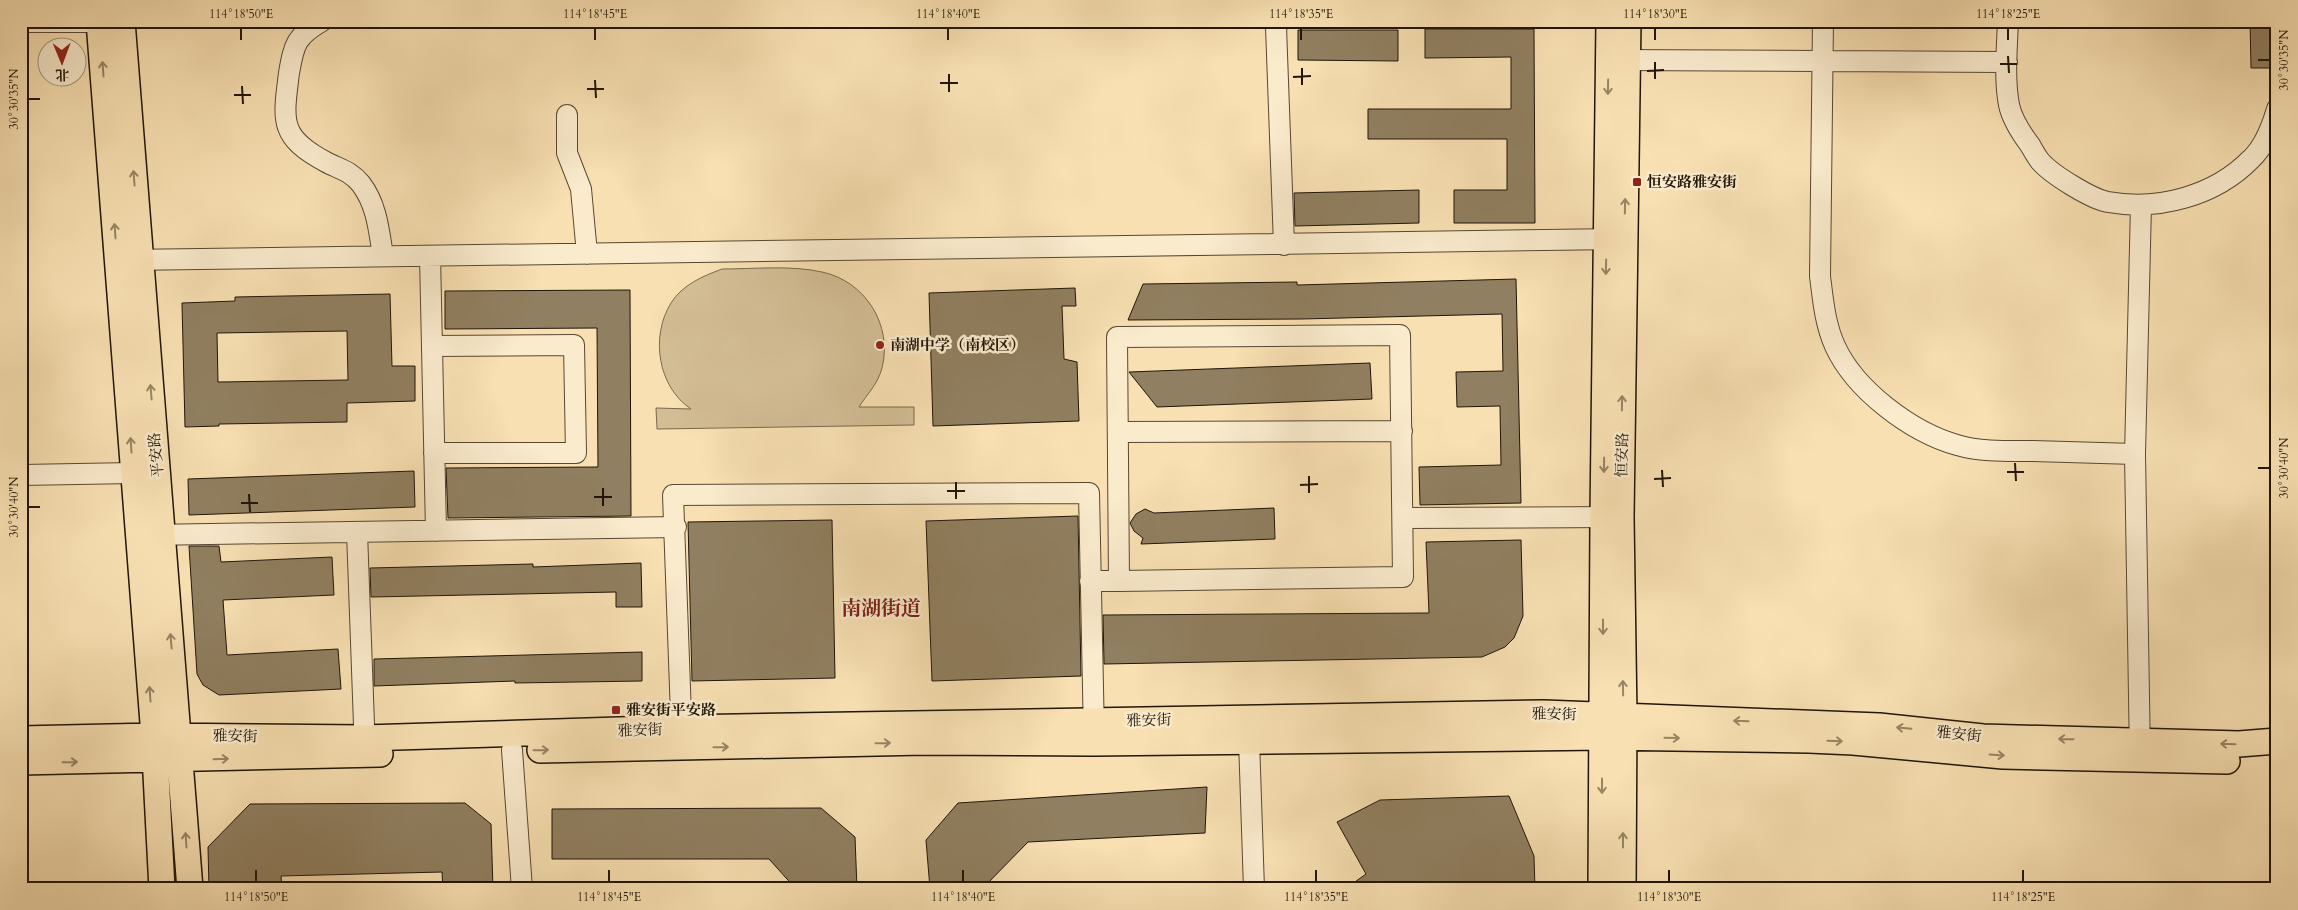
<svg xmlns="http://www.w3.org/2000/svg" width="2298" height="910" viewBox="0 0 2298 910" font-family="Cardo,'Noto Serif SC',serif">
<rect width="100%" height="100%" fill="#f8e0b2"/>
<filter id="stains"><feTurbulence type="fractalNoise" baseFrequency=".004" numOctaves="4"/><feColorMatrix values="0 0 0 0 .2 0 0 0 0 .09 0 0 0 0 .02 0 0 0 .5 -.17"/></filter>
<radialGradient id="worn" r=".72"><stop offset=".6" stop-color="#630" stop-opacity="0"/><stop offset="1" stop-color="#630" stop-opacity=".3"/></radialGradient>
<path fill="#d3bd95" stroke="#7a694e" d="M722,269C753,269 792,265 822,272C865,281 893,325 882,368C878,384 867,394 859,407H914V425L657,429L656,408L691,409C658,387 650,337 671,303C682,285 703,276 722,269Z"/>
<path fill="#907f60" stroke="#201507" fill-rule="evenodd" d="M2250,21H2277V68H2251Z
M1425,29H1534L1535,223H1454V190H1507V139H1368V109H1511V57L1425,58Z
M1298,30H1398V61L1298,60Z
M1419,190V223L1295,226L1294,193Z
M1516,279L1521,503L1420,505L1419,467L1501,465L1500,406L1457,407L1456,372L1503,371L1502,314L1302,319L1128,320L1143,284L1297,282V285Z
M1075,288L1076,306H1062L1064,359L1077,362L1079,421L933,426L929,293Z
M630,290L631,516L448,518L446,468L598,467L597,328L445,329V291Z
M390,294L392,366H415V401L347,403V422L219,424V426L185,427L182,303L235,301V297ZM347,331L348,380L218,382L217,333Z
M1370,363L1372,399L1157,407L1129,372Z
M414,471L415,507L189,515L188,479Z
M1274,508L1275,539L1141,544L1143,538L1134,531L1130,523L1136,514L1145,509L1154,513Z
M1078,516L1081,676L932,681L926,521Z
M832,520L835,678L692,681L688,522Z
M1521,540L1523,616L1514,638L1505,647L1482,657L1104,664L1103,615L1429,613L1426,542Z
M189,546H219L221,562L332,557L334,595L223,600L227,655L338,649L341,689L219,695L203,685L197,674Z
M641,563L642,607H616V592L371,597L370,568L533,564V567Z
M642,652V681L515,683V681L374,686V659Z
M1207,787L1205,833L1028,842L982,889H930L926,840L958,803Z
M1509,796L1534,856L1535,889H1345L1366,874L1337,822L1380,800Z
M465,803L491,824L493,889H443L442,872L281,876L282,889H209L208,847L250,804Z
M821,808L855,837L857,889H796L769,859H552V809Z"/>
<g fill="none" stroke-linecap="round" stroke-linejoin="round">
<defs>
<path id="minor" d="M322,21C296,36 294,44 289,73C283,121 279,137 326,162C339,169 351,171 361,184C377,205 379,231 383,256
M1280,21L1276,27L1284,245
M1823,21L1820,276C1823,300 1825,324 1835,346C1855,390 1911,432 1957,445C1980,452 2008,451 2033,451C2067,452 2101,453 2135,454
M2008,21C2007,48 2004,78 2009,105C2012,119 2021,133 2030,145C2033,150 2036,156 2040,161C2051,174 2091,199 2108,202C2158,211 2215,196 2251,159C2265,146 2272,126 2277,109
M21,22H99
M1614,60L2007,62
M567,115V153L581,189L587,254
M430,256L436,531
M127,260L1620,239
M432,346L574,345L576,453H434
M1118,432L1402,431
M21,475L133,473
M1403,518L1616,517
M357,532L365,752
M148,535L676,527
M1090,581H1119L1403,577L1400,335L1117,337L1119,581
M1249,740L1254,889
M682,743L673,495L1089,493L1094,736
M512,750L522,889
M2140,757L2135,454L2141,205"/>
<path id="major" d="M99,21L154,736L162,889
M122,21L190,889
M21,739L154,736L365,738L682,728L1544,713L1879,726L1983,737L2239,744L2277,741
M540,750L924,742L1094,743L1602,737L1809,740L1853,742L2003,756L2227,761
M21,762L380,754
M1601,889L1603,517L1609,21
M1623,889L1624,716L1621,517L1628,21"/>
</defs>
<use href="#minor" stroke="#564832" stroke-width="22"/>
<use href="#major" stroke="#201507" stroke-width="28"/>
<use href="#minor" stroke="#faebcd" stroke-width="20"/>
<use href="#major" stroke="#f8e0b2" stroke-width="25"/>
</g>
<defs><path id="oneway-shaft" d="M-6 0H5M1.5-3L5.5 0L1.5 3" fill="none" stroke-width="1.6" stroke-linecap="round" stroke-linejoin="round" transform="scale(1.25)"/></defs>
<g stroke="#978565">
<use href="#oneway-shaft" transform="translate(103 69) rotate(-94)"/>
<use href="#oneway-shaft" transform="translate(1608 87) rotate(91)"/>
<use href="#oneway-shaft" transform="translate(134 178) rotate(-94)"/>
<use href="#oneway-shaft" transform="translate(1625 206) rotate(-89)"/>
<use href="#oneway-shaft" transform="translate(115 231) rotate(-94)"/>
<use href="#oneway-shaft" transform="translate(1606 267) rotate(91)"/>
<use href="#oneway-shaft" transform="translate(151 392) rotate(-95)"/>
<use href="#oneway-shaft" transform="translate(1622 403) rotate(-89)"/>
<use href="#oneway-shaft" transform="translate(131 445) rotate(-94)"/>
<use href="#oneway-shaft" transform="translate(1604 465) rotate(91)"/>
<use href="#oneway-shaft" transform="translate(1603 627) rotate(90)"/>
<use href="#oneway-shaft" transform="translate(171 641) rotate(-95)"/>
<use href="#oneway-shaft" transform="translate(1623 688) rotate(-91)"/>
<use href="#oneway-shaft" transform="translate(150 694) rotate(-94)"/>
<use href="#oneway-shaft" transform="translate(1741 721) rotate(-178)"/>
<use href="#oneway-shaft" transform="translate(1904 728) rotate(-175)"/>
<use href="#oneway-shaft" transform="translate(1672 738) rotate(1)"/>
<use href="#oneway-shaft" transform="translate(2066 739) rotate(-179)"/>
<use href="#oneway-shaft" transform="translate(1835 741) rotate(2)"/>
<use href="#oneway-shaft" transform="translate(883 743) rotate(-1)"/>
<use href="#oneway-shaft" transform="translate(2228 744) rotate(-178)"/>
<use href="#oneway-shaft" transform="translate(721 747) rotate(-1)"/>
<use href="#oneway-shaft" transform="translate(541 750) rotate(-1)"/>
<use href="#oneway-shaft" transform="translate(1997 755) rotate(4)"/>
<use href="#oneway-shaft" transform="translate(221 759) rotate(-2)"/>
<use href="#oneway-shaft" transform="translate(70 762) rotate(-1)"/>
<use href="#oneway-shaft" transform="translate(1602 786) rotate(90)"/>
<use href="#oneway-shaft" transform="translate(186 840) rotate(-94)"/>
<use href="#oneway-shaft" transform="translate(1623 840) rotate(-90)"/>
</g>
<path fill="none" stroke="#201507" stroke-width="2" d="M241,28V40M595,28V40M948,28V40M1301,28V40M1655,28V40M2008,28V40M2008,56L2009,73M2258,60H2270M1655,62V79M2000,64H2017M1302,68V85M1647,71L1664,70M949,74V92M1293,77L1311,76M595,80L596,98M940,83H958M242,86L243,104M587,89H604M234,95H251M28,99H40M2015,463L2016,481M2258,468H2270M1662,470L1663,487M2007,472H2024M1309,476V493M1654,479L1671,478M956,482V499M1300,485L1318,484M603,488V506M947,491H965M249,494L250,512M594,497H612M241,503H258M28,507H40M256,870V882M609,870V882M963,870V882M1316,870V882M1669,870V882M2023,870V882"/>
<g fill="#8f2418" stroke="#faebcd" stroke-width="2">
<rect x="1632" y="177" width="10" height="10" rx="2.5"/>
<circle cx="880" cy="345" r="5"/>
<rect x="611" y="705" width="10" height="10" rx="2.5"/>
</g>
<g text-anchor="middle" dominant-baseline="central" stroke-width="5" stroke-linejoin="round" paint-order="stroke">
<g font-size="15" font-weight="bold" fill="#201507" stroke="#faebcd" text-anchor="start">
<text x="1647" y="182">恒安路雅安街</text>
<text x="890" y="345">南湖中学（南校区）</text>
<text x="626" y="710">雅安街平安路</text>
</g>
<g font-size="15" fill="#201507" stroke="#faebcd">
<text transform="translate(156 455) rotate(-95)">平安路</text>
<text transform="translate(1622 455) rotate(-89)">恒安路</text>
<text transform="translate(1554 714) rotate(1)">雅安街</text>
<text transform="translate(1149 720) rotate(-1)">雅安街</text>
<text transform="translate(640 730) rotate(-2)">雅安街</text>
<text transform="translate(1959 734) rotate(6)">雅安街</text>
<text transform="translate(235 736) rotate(1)">雅安街</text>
</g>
<g font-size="20" font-weight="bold" fill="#7a1f14" stroke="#faebcd">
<text x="881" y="608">南湖街道</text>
</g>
</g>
<rect width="2298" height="910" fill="none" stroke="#f8e0b2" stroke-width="55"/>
<g transform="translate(62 62) rotate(179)"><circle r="24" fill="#faebcd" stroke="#a3957e"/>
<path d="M0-4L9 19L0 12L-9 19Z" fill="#8f2418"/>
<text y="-8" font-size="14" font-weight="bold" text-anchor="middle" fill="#201507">北</text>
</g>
<rect x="28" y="28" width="2242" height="854" fill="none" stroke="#201507" stroke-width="2"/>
<g font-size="12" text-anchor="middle" fill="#201507">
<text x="241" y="18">114°18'50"E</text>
<text x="595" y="18">114°18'45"E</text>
<text x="948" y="18">114°18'40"E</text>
<text x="1301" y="18">114°18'35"E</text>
<text x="1655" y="18">114°18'30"E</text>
<text x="2008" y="18">114°18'25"E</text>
<text transform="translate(2284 60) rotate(-90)" y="4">30°30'35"N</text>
<text transform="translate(14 99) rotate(-90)" y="4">30°30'35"N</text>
<text transform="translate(2284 468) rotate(-90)" y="4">30°30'40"N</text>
<text transform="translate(14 507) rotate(-90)" y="4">30°30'40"N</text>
<text x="256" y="901">114°18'50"E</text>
<text x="609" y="901">114°18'45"E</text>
<text x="963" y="901">114°18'40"E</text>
<text x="1316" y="901">114°18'35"E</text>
<text x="1669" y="901">114°18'30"E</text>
<text x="2023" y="901">114°18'25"E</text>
</g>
<rect width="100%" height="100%" filter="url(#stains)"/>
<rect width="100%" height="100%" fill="url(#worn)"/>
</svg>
